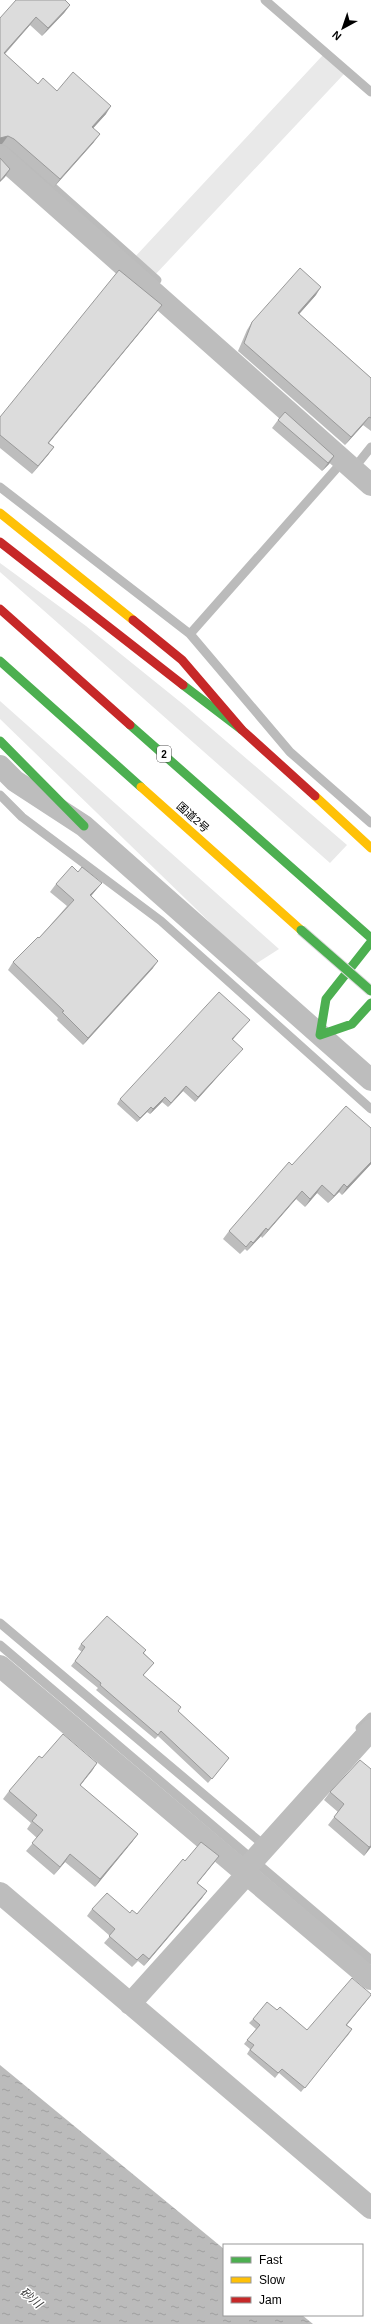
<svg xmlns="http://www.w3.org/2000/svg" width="371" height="2324" viewBox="0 0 371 2324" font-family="Helvetica,'Noto Sans JP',sans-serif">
<defs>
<pattern id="water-ripples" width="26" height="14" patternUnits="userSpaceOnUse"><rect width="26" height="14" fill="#bbb"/><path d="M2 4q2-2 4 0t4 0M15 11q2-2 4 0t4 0" fill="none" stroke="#9f9f9f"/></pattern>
</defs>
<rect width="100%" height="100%" fill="#fff"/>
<path fill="#e9e9e9" d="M323,55L344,74L153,277L133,259Z
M0,563L86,626L184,705L347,845L330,863L0,572Z
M0,701L279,949L254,965L0,719Z"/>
<path fill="url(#water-ripples)" d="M0,2065L224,2249V2315H302L313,2324H0Z"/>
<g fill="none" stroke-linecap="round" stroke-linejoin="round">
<path stroke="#bbb" stroke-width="9" d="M265,0L371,92
M0,140L157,280
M359,462L371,447
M0,487L190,634L290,752L371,823
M190,634L336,469
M0,795L22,817L161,921L371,1109
M0,1623L259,1841
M0,1645L371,1960
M360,1728L371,1717"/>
<path stroke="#bdbdbd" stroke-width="22" d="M0,156L371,485
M0,766L15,781L84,826L371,1080
M0,1666L371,1979
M244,1871L371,1730
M0,1893L371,2208
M130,2004L247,1874"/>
<path stroke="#4caf50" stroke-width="9" d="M0,661L141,787
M183,685L242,730
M130,725L371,938
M0,741L84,826
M371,942L326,999L320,1035L352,1024L371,1003"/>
<path stroke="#ffc107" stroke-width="9" d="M0,513L133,620
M141,787L301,930
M315,796L371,848"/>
<path stroke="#c62828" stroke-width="9" d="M0,542L183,685
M0,609L130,725
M133,620L182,660L242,730L315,796"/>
<defs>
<path id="fast-bridge" d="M301,930L371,991"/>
</defs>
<use href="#fast-bridge" stroke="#dbdbdb" stroke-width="11" stroke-linecap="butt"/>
<use href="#fast-bridge" stroke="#4caf50" stroke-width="9"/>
</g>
<path fill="#bdbdbd" d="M70,5L64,13L42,36L30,25L5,54L38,84L57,91L106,114L93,128L94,142L54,187L8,147L2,144H0V18Z
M316,295L299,314L371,378V431L363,425L345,445L238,351L247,330L252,322Z
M156,313L49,443L54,447L48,455L32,474L0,448V417Z
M278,420L334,456L329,464L322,471L272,428Z
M78,872L102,883L96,890L91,896L153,968L83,1045L57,1020L58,1018L8,970L13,962L39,938L67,906L50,892L56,884Z
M246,1024L232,1039L239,1053L195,1102L183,1091L168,1107L162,1102L150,1114L147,1112L137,1122L117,1104L120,1099Z
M371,1164L342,1195L339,1192L328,1203L317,1193L305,1207L296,1199L262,1238L261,1236L247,1251L245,1249L240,1254L223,1239L229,1231L292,1165Z
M81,1644L146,1650L144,1653L154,1663L143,1676L178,1711L229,1758L208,1783L158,1736L155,1739L96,1690L98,1688L71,1666L82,1652L78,1649Z
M42,1758L97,1763L80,1786L138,1834L132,1842L95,1887L65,1862L54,1875L26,1851L37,1838L27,1829L31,1823L3,1799L9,1791Z
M360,1760L371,1847L364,1856L328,1825L338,1812L324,1800L330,1792Z
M219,1856L197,1883L207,1891L202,1898L144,1966L138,1961L132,1967L104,1943L110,1936L87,1916L92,1909L137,1914L185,1861Z
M371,1995L347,2025L352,2029L349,2034L301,2092L279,2073L275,2078L247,2054L250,2049L244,2044L256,2029L249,2023L253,2019L277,2010L307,2030Z"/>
<path fill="#9a9a9a" d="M70,5L64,13L42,36L48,28Z
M36,17L30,25L0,59L4,53Z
M111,106L106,114L87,135L92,127Z
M100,134L94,142L54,187L60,179Z
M8,136L2,144H0V138Z
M10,169L5,177L0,182V181Z
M321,287L316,295L293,321L298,313Z
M162,305L156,313L42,451L48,443Z
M369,417L363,425L345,445L351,437Z
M54,447L48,455L32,474L38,466Z
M334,456L329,464L322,471L328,463Z
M102,883L96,890L85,903L90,895Z
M158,961L153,968L83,1045L88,1038Z
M250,1020L246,1024L229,1044L232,1039Z
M243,1049L239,1053L195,1102L198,1097Z
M186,1086L183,1091L168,1107L171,1103Z
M165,1097L162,1102L150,1114L153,1109Z
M151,1107L147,1112L137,1122L140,1118Z
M371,1162V1164L342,1195L347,1187Z
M344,1184L339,1192L328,1203L334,1196Z
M322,1185L317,1193L305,1207L310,1199Z
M302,1191L296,1199L262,1238L268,1230Z
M266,1228L261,1236L247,1251L253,1243Z
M97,1763L92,1771L74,1793L80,1785Z
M138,1834L132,1842L95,1887L100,1879Z
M371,1846V1847L364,1856L369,1847Z
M70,1854L65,1862L54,1875L60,1867Z
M219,1856L214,1863L192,1890L197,1883Z
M207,1891L202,1898L144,1966L149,1959Z
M371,1995L368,1999L343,2029L346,2025Z"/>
<path fill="#dcdcdc" stroke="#9a9a9a" d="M16,0H65L70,5L48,28L36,17L4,53L38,84L43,78L57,91L73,72L111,106L92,127L100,134L60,179L14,139L8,136L0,138V18Z
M0,158L10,169L0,181Z
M300,268L321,287L298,313L371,378V418L369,417L351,437L244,343L252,322Z
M119,270L162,305L48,443L54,447L38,466L0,435V417Z
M285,412L334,456L328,463L278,420Z
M72,866L78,872L82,867L102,883L90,895L158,961L88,1038L62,1012L64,1011L13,962L38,937L39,938L74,900L56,884Z
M219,992L250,1020L232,1039L243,1049L198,1097L186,1086L171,1103L165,1097L153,1109L151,1107L140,1118L120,1099Z
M346,1106L371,1128V1162L347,1187L344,1184L334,1196L322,1185L310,1199L302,1191L268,1230L266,1228L253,1243L251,1241L246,1247L229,1231L289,1162L292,1165Z
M107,1616L146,1650L143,1653L154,1663L143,1675L181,1707L178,1711L229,1758L212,1779L161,1731L158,1735L100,1685L101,1683L75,1661L85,1647L81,1644Z
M63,1734L97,1763L80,1785L138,1834L100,1879L70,1854L60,1867L32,1843L43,1830L32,1821L37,1815L9,1791L39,1756L42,1758Z
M360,1760L371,1769V1846L369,1847L334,1817L344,1804L330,1792Z
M201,1842L219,1856L197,1883L207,1891L149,1959L143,1954L137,1960L109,1936L115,1929L92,1909L107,1893L130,1913L132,1910L137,1914L183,1859L185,1861Z
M352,1978L371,1994V1995L346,2025L352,2029L305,2088L282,2069L278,2073L250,2050L254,2045L247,2040L260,2025L253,2019L267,2002L277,2010L280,2007L307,2030Z"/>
<g text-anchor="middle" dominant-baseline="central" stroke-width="3" stroke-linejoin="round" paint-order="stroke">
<rect fill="#fff" stroke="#4c4c4c" stroke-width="1" x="157" y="746" width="14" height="16" rx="3"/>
<g font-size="10" font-weight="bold" fill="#000">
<text x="164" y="754">2</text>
</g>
<g font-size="11" fill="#000" stroke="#fff">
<text transform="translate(193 817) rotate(42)">国道2号</text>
</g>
<g font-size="12" font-style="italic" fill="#3f3f3f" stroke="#fff">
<text transform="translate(31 2298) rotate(40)">砂川</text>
</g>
</g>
<rect x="223" y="2244" width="140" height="72" fill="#ffffff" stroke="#999999"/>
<rect x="231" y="2257" width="20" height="6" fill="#4caf50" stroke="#999999"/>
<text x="259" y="2264" font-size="12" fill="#000000">Fast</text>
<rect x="231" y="2277" width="20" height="6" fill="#ffc107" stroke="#999999"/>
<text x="259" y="2284" font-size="12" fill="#000000">Slow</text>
<rect x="231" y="2297" width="20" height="6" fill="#c62828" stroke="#999999"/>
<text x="259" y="2304" font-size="12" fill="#000000">Jam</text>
<g transform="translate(343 28) rotate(220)" stroke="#ffffff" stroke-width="3" paint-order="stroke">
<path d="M0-3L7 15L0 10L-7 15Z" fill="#000000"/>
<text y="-6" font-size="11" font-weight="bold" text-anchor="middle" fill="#000000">N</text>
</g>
</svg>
